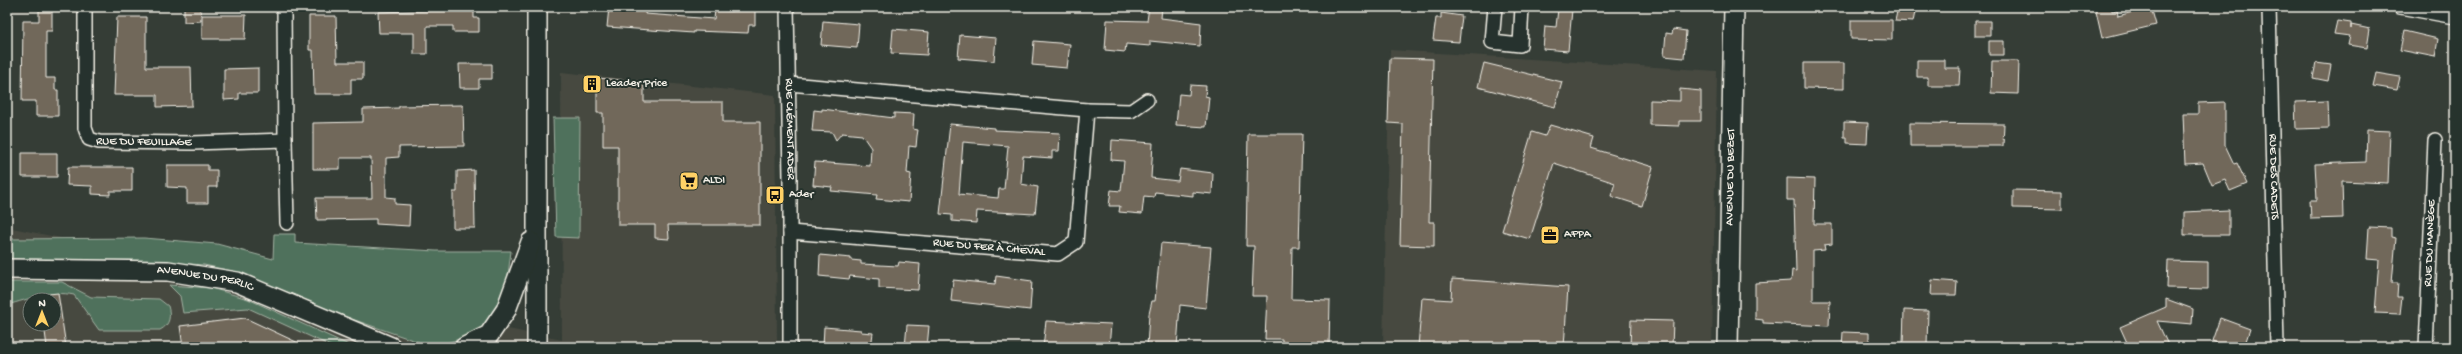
<svg xmlns="http://www.w3.org/2000/svg" width="2462" height="354" viewBox="0 0 2462 354" font-family="'Gochi Hand',sans-serif">
<rect width="100%" height="100%" fill="#353d36"/>
<filter id="ink" filterUnits="userSpaceOnUse"><feTurbulence type="fractalNoise" baseFrequency=".025" numOctaves="2"/><feDisplacementMap in="SourceGraphic" scale="8" xChannelSelector="R" yChannelSelector="G"/><feConvolveMatrix kernelMatrix="1 2 1 2 8 2 1 2 1" color-interpolation-filters="sRGB"/></filter>
<g filter="url(#ink)">
<path fill="#474a41" fill-rule="evenodd" d="M1390,50L1717,71L1712,347H1383Z
M561,72L775,95L777,347H7V227L562,340ZM30,300H54V324H30Z"/>
<path fill="#4f715c" stroke="#a2b1a2" d="M553,118H580L579,238L556,237Z
M274,234H295V243L436,251H511L507,283L501,304L491,319L473,335L433,347L346,317L241,273L204,265L164,262L7,259V239L144,238L217,244L273,259Z
M7,282H62L91,297L159,299L168,306C171,316 170,325 160,330H99L74,295C51,290 29,299 7,305Z
M169,285L211,288L248,299L353,347H333L248,308L183,313L180,296Z"/>
<path fill="#71675a" stroke="#f4f1e8" fill-rule="evenodd" d="M39,7H52V31H46V78H55V90H58V116H36V101H22L23,21H39Z
M184,7H200L201,21L184,22Z
M609,7H646L645,14L714,19L715,10L732,11V7H755V25H749L748,33L694,31V33L607,27Z
M1149,7H1162L1161,18L1201,23L1200,46L1150,41V46L1126,44L1125,52L1105,50L1107,20L1147,21Z
M1898,7H1916L1913,22L1895,21Z
M2095,7H2112V11L2117,10L2118,16L2151,7L2156,25L2102,38Z
M452,8H474V18H479V32H453V26H427V54H414V33H379L378,12L452,10Z
M1558,9L1572,10L1568,51L1543,49L1545,26L1556,27Z
M1441,13L1462,16L1459,42L1433,40L1436,18H1441Z
M202,15H246L245,39H202Z
M309,16H336L337,62H363V79H351V94H314L313,50H309Z
M117,17H146V67H191L192,106L157,107V95H114Z
M1851,20H1892V40L1851,39Z
M823,21L859,24L857,48L821,45Z
M1975,21H1990V36H1975Z
M2337,21L2351,23V29V25L2370,29L2367,48L2348,45L2350,36L2334,34Z
M893,29L929,32L927,55L891,53Z
M1673,29L1686,31L1684,58L1664,56L1666,33L1672,34Z
M2404,31L2438,39L2435,57L2400,50Z
M960,35L996,38L994,61L958,58Z
M1034,41L1070,44L1067,68L1032,65Z
M1989,41H2004V55H1989Z
M1390,58L1433,59L1429,222H1434V246L1400,245L1403,124L1388,123Z
M1917,60H1945V68H1960L1959,86H1928V77H1917Z
M1992,61H2019L2018,94L1991,93Z
M1484,63L1562,82L1555,107L1478,87Z
M1804,63H1844V89L1804,88Z
M2316,63L2331,65L2328,81L2313,78Z
M459,64H492V79H479V88H460Z
M258,68V93H239V99L224,100V69Z
M2376,73L2400,77L2397,90L2373,86Z
M597,78L644,82V102H723V122H760V225H668L669,239L655,238V225H618V146H603V113H597Z
M1190,85L1206,86L1205,96L1209,97L1206,127L1176,125L1179,94L1189,95Z
M1680,89L1701,91V121H1679V126L1650,125V100L1680,101Z
M2328,101L2329,128L2296,129L2295,102Z
M2225,102V145L2234,164L2237,163L2247,184L2230,191L2225,180L2212,185L2203,163L2185,164L2183,114H2198V103Z
M463,105L464,146L399,147V157L386,158V197L395,198V204L410,205L409,226L376,224V219L317,220L316,198H372L371,158H340V169H313V123L363,122V109L399,108V106Z
M822,109L894,118V113L914,114L913,129L918,130L917,136L916,147L909,146L907,173L911,174L909,202L876,199L877,195L831,191L832,187L813,185L815,162L870,166L871,148L862,135L842,133L836,140L832,132L812,131L814,110L822,111Z
M1844,122L1868,123L1867,144L1847,143V137H1844Z
M1910,123L2004,124L2003,146H1910Z
M950,124L994,128V130L1060,133L1059,151H1052V158L1023,156L1021,184L1038,187L1035,214L977,211L976,223L952,221V215L940,214ZM963,142L1008,146L1004,189H999L998,198L959,194Z
M1550,125L1594,138L1591,148L1653,167L1642,206L1611,196L1615,183L1554,163L1530,239L1502,231L1532,132L1545,136Z
M2367,130L2390,131L2388,183L2342,181L2343,218L2311,219L2310,200H2317L2315,164L2366,162Z
M1248,134H1302L1299,247H1292L1291,299L1330,300L1329,347H1282V339H1265L1267,296H1252L1254,246H1246Z
M1112,140L1153,143L1151,178L1178,181L1180,169L1213,173L1212,194L1193,192V196L1155,192L1154,197L1144,196L1142,214L1119,212L1120,206H1109L1111,190L1121,191L1124,161L1111,160Z
M22,153H57V177H22Z
M167,165H208V170H217V187H208V203H187V188L167,187Z
M68,167H132V191H110V195L92,194V186L67,185Z
M474,170L475,228H453V192H457V171Z
M1787,178L1815,179L1814,224H1832V244L1824,245L1825,250L1813,251V301H1830L1829,326L1763,323V320L1755,319V283L1791,281L1792,270L1796,271L1794,200H1787Z
M2013,190L2062,191V209L2013,208Z
M2229,210V235H2184V212Z
M2369,227L2391,228V237L2396,238L2392,283H2398L2397,297H2402L2400,314L2375,313L2379,260L2367,259Z
M1161,243L1211,247L1206,308L1180,305L1177,347H1147L1149,314L1152,301H1155Z
M820,255L851,258V260L861,261V264L898,266L899,262L920,264L918,290L879,288V279L850,276L849,279L819,276Z
M2168,261L2208,262V289L2167,288Z
M996,276L1032,281L1030,310L951,301L953,280L995,284Z
M1452,279L1568,287L1564,347H1418L1422,298L1451,300Z
M1932,280L1957,282L1956,295H1931Z
M58,293L66,347H47L44,324H54V300H41L40,295Z
M2166,299L2193,309L2192,324L2157,321L2169,347H2129L2120,327L2166,307Z
M1904,310L1928,311L1927,345L1903,344Z
M245,318L307,347H183L180,326Z
M2220,318L2250,329L2244,347H2227L2212,341Z
M1631,320L1673,321L1672,347H1630Z
M1046,321L1111,324L1109,347H1043Z
M907,325L929,326L927,347H905Z
M824,327L861,330V332L873,333L871,347H823Z
M1843,332L1869,333V347H1842Z"/>
<g fill="none" stroke-linecap="round" stroke-linejoin="round">
<defs>
<g id="street">
<path id="s1" d="M85,7V128L89,139L99,142L193,143L285,140L284,7"/>
<path id="s2" d="M787,7L790,178V347"/>
<path d="M1495,7L1492,42L1520,45L1522,7"/>
<path id="s3" d="M2269,7L2277,347"/>
<path d="M2400,7L2455,17"/>
<path d="M789,84L1087,110L1076,242L1058,254L790,232"/>
<path d="M1087,110L1131,111L1147,100"/>
<path d="M285,140L287,223"/>
<path id="s4" d="M2426,347L2435,140"/>
</g>
<g id="secondary">
<path d="M537,7V347"/>
<path id="s5" d="M7,269L168,271L237,282L391,347"/>
<path d="M465,347L489,335L506,310L531,242"/>
<path id="s6" d="M1728,347L1734,7"/>
</g>
</defs>
<use href="#street" stroke="#f4f1e8" stroke-width="16"/>
<use href="#secondary" stroke="#f4f1e8" stroke-width="22"/>
<use href="#street" stroke="#26332d" stroke-width="13"/>
<use href="#secondary" stroke="#26332d" stroke-width="19"/>
</g>
</g>
<defs>
<symbol id="building-square" viewBox="-11 -11 22 22"><rect x="-9" y="-9" width="18" height="18" rx="4" fill="#ffd166" stroke="#26332d"/><path d="M-4-6H4V6H1V3H-1V6H-4ZM-2.5-4.3h1.7v1.8h-1.7ZM.8-4.3h1.7v1.8H.8ZM-2.5-1h1.7V.8h-1.7ZM.8-1h1.7V.8H.8Z" fill="#111"/></symbol>
<symbol id="supermarket-square" viewBox="-11 -11 22 22"><rect x="-9" y="-9" width="18" height="18" rx="4" fill="#ffd166" stroke="#26332d"/><path d="M-6-5.5h2.5l.6 2H6L4.5 2H-2.5L-4.4-4H-6ZM-1.5 3.2a1.3 1.3 0 1 0 .1 0ZM3 3.2a1.3 1.3 0 1 0 .1 0Z" fill="#111"/></symbol>
<symbol id="bus-square" viewBox="-11 -11 22 22"><rect x="-9" y="-9" width="18" height="18" rx="4" fill="#ffd166" stroke="#26332d"/><path d="M-5-6H5V4H4V6H2V4H-2V6H-4V4H-5ZM-3.5-4V0h7V-4ZM-3.5 1.2v1.5H-2V1.2ZM2 1.2v1.5H3.5V1.2Z" fill="#111"/></symbol>
<symbol id="office-square" viewBox="-11 -11 22 22"><rect x="-9" y="-9" width="18" height="18" rx="4" fill="#ffd166" stroke="#26332d"/><path d="M-6-3h4V-5.5h4V-3h4V5H-6ZM-1-4.5V-3h2v-1.5ZM-6 0V1H6V0Z" fill="#111"/></symbol>
</defs>
<g fill-rule="evenodd">
<use href="#building-square" x="581" y="73" width="22" height="22"/>
<use href="#supermarket-square" x="678" y="170" width="22" height="22"/>
<use href="#bus-square" x="764" y="184" width="22" height="22"/>
<use href="#office-square" x="1539" y="224" width="22" height="22"/>
</g>
<g text-anchor="middle" dominant-baseline="central" stroke-width="4" stroke-linejoin="round" paint-order="stroke">
<g font-size="12" fill="#f4f1e8" stroke="#26332d" text-anchor="start">
<text x="606" y="84">Leader Price</text>
<text x="703" y="181">ALDI</text>
<text x="789" y="195">Ader</text>
<text x="1564" y="235">AFPA</text>
</g>
<g font-size="12" fill="#f4f1e8" stroke="#26332d">
<text stroke="none"><textPath href="#s2" startOffset="122">RUE CLÉMENT ADER</textPath></text>
<text stroke="none"><textPath href="#s1" startOffset="188">RUE DU FEUILLAGE</textPath></text>
<text stroke="none"><textPath href="#s6" startOffset="170">AVENUE DU BEZET</textPath></text>
<text stroke="none"><textPath href="#s3" startOffset="170">RUE DES CADETS</textPath></text>
<text stroke="none"><textPath href="#s4" startOffset="104">RUE DU MANÈGE</textPath></text>
<text transform="translate(989 248) rotate(5)">RUE DU FER À CHEVAL</text>
<text stroke="none"><textPath href="#s5" startOffset="199">AVENUE DU PERLIC</textPath></text>
</g>
</g>
<rect width="2462" height="354" fill="none" stroke="#26332d" stroke-width="24"/>
<rect x="12" y="12" width="2438" height="330" fill="none" stroke="#f4f1e8" stroke-width="1.5" filter="url(#ink)"/>
<g transform="translate(42 312)"><circle r="19" fill="#26332d" stroke="#787f78"/>
<path d="M0-3L7 15L0 10L-7 15Z" fill="#ffd166"/>
<text y="-6" font-size="11" font-weight="bold" text-anchor="middle" fill="#f4f1e8">N</text>
</g>
</svg>
